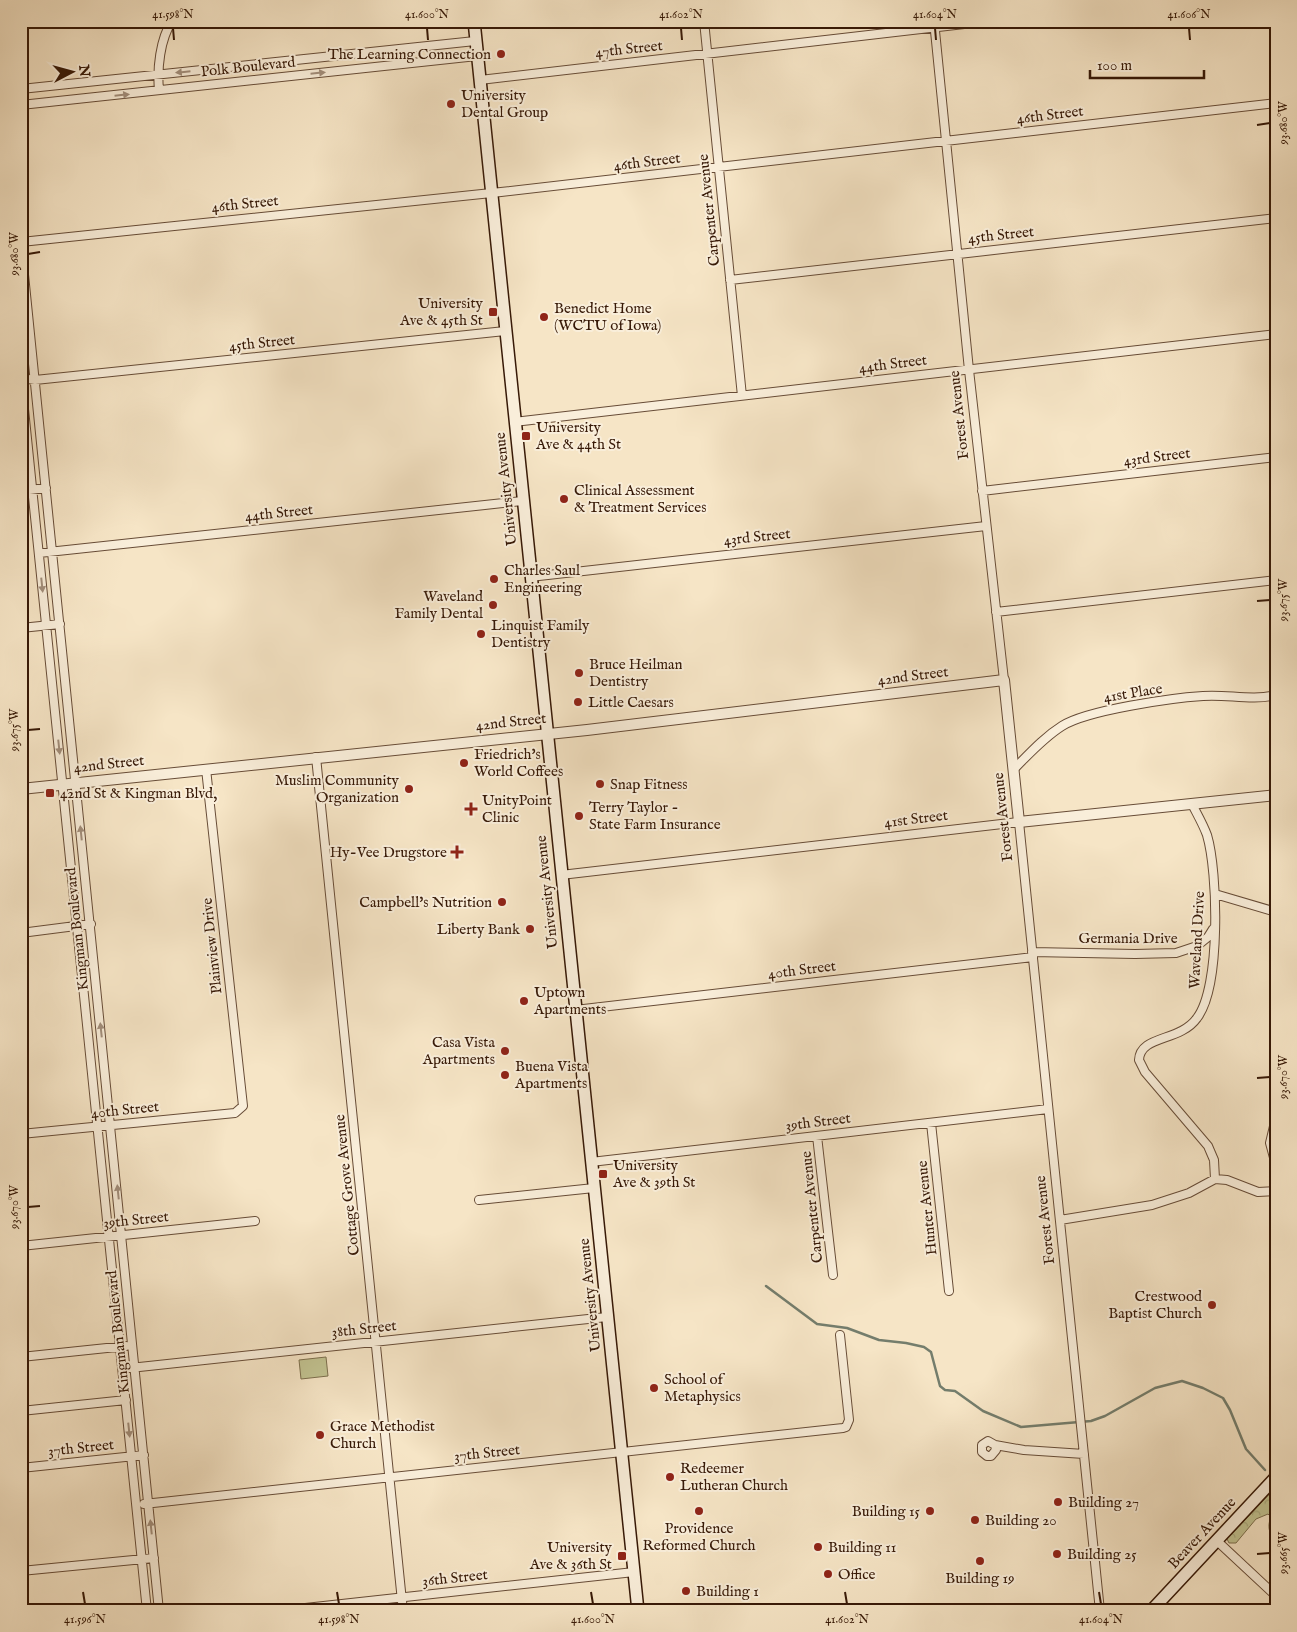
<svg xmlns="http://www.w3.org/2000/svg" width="1297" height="1632" viewBox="0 0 1297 1632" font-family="'IM FELL English',serif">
<defs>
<pattern id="forest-crowns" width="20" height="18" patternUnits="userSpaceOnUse" patternTransform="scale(1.25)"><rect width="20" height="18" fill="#c2c391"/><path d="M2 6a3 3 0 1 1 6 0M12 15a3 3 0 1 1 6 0" fill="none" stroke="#a7a77c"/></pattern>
</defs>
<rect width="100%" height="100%" fill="#f6e5c6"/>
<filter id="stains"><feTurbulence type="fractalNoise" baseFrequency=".004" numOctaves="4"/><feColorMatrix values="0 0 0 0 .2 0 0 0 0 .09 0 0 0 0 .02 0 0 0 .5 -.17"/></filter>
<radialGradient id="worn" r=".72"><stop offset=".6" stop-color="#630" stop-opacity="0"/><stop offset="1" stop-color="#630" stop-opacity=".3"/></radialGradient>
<path fill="url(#forest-crowns)" stroke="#7c6e4c" d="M1276,1487V1546C1271,1536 1266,1528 1271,1517L1268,1514L1256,1519L1236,1543H1229L1227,1539Z"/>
<path fill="#c2c391" stroke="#7c6e4c" d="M326,1357L328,1376L301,1379L299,1360Z"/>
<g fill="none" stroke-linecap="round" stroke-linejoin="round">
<path stroke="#747d6c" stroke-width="2.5" d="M766,1286L817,1324L847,1328L879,1340L906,1343L924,1347L931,1352L940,1386L945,1390L955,1391L983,1411L1021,1427L1091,1421L1105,1416L1155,1388L1182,1381L1203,1388L1223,1398L1230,1410L1246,1449L1265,1470"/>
<defs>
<path id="minor" d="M704,21L742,396
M934,21L969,370L1004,680
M480,80L990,21
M21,89L475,41
M159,90C157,69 160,39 172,21
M21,105L477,56
M21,242L501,192L1276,103
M21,245L159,1611
M730,280L1276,218
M21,378L35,380L505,331
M21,380L147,1611
M514,422L1276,334
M21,491L46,488
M982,491L1276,457
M39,553L522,501
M530,577L986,526
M996,612L1276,580
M21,628L60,624
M316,757L403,1611
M1014,769C1029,754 1043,738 1062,726C1087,710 1172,698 1203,696C1228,694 1251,701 1276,695
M1192,804C1197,814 1203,824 1207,835C1218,872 1221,987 1197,1018C1180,1042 1140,1035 1139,1060L1145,1072L1208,1146L1214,1160L1215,1179
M561,875L1019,822L1100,1611
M1215,894L1276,912
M21,933L91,924
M1032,952L1135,954L1176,953L1197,946L1208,937L1213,929
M575,1010L1033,957
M1276,1118L1270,1143L1276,1165
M931,1123L949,1291
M21,1134L235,1113L243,1106L206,769
M817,1136L833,1275
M591,1162L1048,1109
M479,1200L594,1188
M1060,1220L1152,1205L1189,1193L1215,1179L1227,1180L1258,1192L1276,1191
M21,1246L255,1221
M21,1357L126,1346
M130,1368L607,1317
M21,1411L126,1400
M995,1445L996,1450L991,1456H987L982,1452V1445L988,1441L995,1445L1024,1450L1084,1454
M21,1468L144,1455
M144,1504L843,1428L846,1427L849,1420L840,1335
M1216,1540L1276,1596
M21,1571L154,1558
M278,1611L634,1572"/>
<path id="tertiary" d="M21,789L587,730L1004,680L1019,822L1276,795"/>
<path id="secondary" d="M474,21L638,1611
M1151,1611L1276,1477"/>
</defs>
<use href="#minor" stroke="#674c37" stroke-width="10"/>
<use href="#tertiary" stroke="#674c37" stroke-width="12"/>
<use href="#secondary" stroke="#371907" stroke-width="14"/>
<use href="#minor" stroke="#f9eeda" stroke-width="8"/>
<use href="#tertiary" stroke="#f9eeda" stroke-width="10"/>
<use href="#secondary" stroke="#f9eeda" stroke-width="11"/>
</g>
<defs><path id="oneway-solid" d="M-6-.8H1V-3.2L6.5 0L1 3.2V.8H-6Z" transform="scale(1.25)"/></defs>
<g fill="#a28e7b">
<use href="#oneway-solid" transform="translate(183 72) rotate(174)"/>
<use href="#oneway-solid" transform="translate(318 73) rotate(-6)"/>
<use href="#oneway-solid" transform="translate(122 95) rotate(-6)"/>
<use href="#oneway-solid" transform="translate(42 585) rotate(84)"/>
<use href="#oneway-solid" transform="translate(59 747) rotate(84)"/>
<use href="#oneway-solid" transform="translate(81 833) rotate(-96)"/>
<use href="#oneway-solid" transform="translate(101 1030) rotate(-96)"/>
<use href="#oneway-solid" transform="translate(118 1192) rotate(-96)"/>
<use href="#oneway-solid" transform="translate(129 1430) rotate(84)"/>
<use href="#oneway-solid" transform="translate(151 1527) rotate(-96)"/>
</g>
<path fill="none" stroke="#371907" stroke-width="2" d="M173,28L174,40M427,28L428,40M681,28L682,40M935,28L936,40M1189,28L1190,40M1257,125L1270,123M28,254L40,252M1257,601L1270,600M28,730L40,729M1257,1078L1270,1077M28,1207L40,1206M1257,1554L1270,1553M83,1592L85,1604M337,1592L339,1604M591,1592L593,1604M845,1592L847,1604M1099,1592L1101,1604"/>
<g fill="#8f2418" stroke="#f9eeda" stroke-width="2">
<circle cx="501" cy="54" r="5"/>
<circle cx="451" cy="104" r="5"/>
<rect x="488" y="307" width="10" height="10" rx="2.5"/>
<circle cx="544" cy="317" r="5"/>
<rect x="521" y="431" width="10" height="10" rx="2.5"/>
<circle cx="564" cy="499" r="5"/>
<circle cx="494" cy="579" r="5"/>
<circle cx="493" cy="605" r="5"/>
<circle cx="481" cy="634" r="5"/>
<circle cx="579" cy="673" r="5"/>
<circle cx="578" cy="702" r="5"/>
<circle cx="464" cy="763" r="5"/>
<circle cx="600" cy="784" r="5"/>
<circle cx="409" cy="789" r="5"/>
<rect x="45" y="788" width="10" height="10" rx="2.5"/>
<path d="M468.5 801.5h5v5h5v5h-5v5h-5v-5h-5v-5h5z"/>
<circle cx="579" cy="816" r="5"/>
<path d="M454.5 844.5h5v5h5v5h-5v5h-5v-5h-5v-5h5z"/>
<circle cx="502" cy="902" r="5"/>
<circle cx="530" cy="929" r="5"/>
<circle cx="524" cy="1001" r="5"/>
<circle cx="505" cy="1051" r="5"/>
<circle cx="505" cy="1075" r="5"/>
<rect x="598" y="1169" width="10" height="10" rx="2.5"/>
<circle cx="1212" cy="1305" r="5"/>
<circle cx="654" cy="1388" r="5"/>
<circle cx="320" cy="1435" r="5"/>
<circle cx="670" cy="1477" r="5"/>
<circle cx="1058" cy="1502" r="5"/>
<circle cx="699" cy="1511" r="5"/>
<circle cx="930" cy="1511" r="5"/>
<circle cx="975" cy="1520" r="5"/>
<circle cx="818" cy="1547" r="5"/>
<circle cx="1057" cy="1554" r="5"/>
<rect x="617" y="1551" width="10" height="10" rx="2.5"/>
<circle cx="980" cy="1561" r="5"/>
<circle cx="828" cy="1574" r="5"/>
<circle cx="686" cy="1591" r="5"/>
</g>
<g text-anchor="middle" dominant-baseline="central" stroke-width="4" stroke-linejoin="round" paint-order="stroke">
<g font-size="15" fill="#371907" stroke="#f9eeda">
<text transform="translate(629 49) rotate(-6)">47th Street</text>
<text transform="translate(248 67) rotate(-6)">Polk Boulevard</text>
<text transform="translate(1050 115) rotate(-7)">46th Street</text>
<text transform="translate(647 162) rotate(-7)">46th Street</text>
<text transform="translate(245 204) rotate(-6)">46th Street</text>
<text transform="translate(709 210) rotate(-96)">Carpenter Avenue</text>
<text transform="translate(1001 235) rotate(-6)">45th Street</text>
<text transform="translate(262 343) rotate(-6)">45th Street</text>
<text transform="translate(893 364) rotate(-7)">44th Street</text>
<text transform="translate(959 415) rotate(-96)">Forest Avenue</text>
<text transform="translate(1157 457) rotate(-7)">43rd Street</text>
<text transform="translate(506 489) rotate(-96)">University Avenue</text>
<text transform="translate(279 513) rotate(-6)">44th Street</text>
<text transform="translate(757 537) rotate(-6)">43rd Street</text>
<text transform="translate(913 676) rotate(-7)">42nd Street</text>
<text transform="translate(1133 693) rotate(-9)">41st Place</text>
<text transform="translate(511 722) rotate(-6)">42nd Street</text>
<text transform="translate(109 764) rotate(-6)">42nd Street</text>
<text transform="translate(1003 817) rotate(-96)">Forest Avenue</text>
<text transform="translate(916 819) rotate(-7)">41st Street</text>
<text transform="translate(547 892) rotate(-96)">University Avenue</text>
<text transform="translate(77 929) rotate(-96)">Kingman Boulevard</text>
<text x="1128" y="938">Germania Drive</text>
<text transform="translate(1197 940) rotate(-87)">Waveland Drive</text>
<text transform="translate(212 946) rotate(-96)">Plainview Drive</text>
<text transform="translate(802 970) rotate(-7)">40th Street</text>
<text transform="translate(125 1110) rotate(-6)">40th Street</text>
<text transform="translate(818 1122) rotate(-7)">39th Street</text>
<text transform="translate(347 1185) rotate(-96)">Cottage Grove Avenue</text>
<text transform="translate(812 1207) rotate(-96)">Carpenter Avenue</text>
<text transform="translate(927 1208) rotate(-96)">Hunter Avenue</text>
<text transform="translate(136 1220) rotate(-6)">39th Street</text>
<text transform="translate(1045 1220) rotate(-96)">Forest Avenue</text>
<text transform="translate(590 1295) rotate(-96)">University Avenue</text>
<text transform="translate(364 1329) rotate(-6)">38th Street</text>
<text transform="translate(118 1332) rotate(-96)">Kingman Boulevard</text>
<text transform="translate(81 1448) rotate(-6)">37th Street</text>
<text transform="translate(487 1453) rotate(-6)">37th Street</text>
<text transform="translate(1202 1533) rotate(-47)">Beaver Avenue</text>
<text transform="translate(455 1578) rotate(-6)">36th Street</text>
</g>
<g font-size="15" fill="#371907" stroke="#f9eeda" text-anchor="start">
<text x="491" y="54" text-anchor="end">The Learning Connection</text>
<text x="461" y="95">University<tspan x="461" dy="17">Dental Group</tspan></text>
<text x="483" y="303" text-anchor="end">University<tspan x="483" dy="17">Ave &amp; 45th St</tspan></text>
<text x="554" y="308">Benedict Home<tspan x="554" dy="17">(WCTU of Iowa)</tspan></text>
<text x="536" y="427">University<tspan x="536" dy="17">Ave &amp; 44th St</tspan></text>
<text x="574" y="490">Clinical Assessment<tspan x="574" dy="17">&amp; Treatment Services</tspan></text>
<text x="504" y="570">Charles Saul<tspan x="504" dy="17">Engineering</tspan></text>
<text x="483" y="596" text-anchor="end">Waveland<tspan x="483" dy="17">Family Dental</tspan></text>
<text x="491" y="625">Linquist Family<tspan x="491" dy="17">Dentistry</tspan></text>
<text x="589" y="664">Bruce Heilman<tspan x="589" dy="17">Dentistry</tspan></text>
<text x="588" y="702">Little Caesars</text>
<text x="474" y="754">Friedrich's<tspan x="474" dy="17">World Coffees</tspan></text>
<text x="399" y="780" text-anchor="end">Muslim Community<tspan x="399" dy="17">Organization</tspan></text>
<text x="610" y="784">Snap Fitness</text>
<text x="60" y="793">42nd St &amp; Kingman Blvd,</text>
<text x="482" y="800">UnityPoint<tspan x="482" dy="17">Clinic</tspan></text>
<text x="589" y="807">Terry Taylor -<tspan x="589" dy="17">State Farm Insurance</tspan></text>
<text x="447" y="852" text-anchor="end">Hy-Vee Drugstore</text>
<text x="492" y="902" text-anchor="end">Campbell's Nutrition</text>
<text x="520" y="929" text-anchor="end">Liberty Bank</text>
<text x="534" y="992">Uptown<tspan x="534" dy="17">Apartments</tspan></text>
<text x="495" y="1042" text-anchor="end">Casa Vista<tspan x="495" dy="17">Apartments</tspan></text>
<text x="515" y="1066">Buena Vista<tspan x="515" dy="17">Apartments</tspan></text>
<text x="613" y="1165">University<tspan x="613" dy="17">Ave &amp; 39th St</tspan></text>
<text x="1202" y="1296" text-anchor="end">Crestwood<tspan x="1202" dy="17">Baptist Church</tspan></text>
<text x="664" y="1379">School of<tspan x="664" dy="17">Metaphysics</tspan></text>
<text x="330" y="1426">Grace Methodist<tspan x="330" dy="17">Church</tspan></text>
<text x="680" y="1468">Redeemer<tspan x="680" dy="17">Lutheran Church</tspan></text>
<text x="1068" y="1502">Building 27</text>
<text x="920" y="1511" text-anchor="end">Building 15</text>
<text x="985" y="1520">Building 20</text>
<text x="699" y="1528" text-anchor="middle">Providence<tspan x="699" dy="17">Reformed Church</tspan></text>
<text x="612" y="1547" text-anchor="end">University<tspan x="612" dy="17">Ave &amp; 36th St</tspan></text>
<text x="828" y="1547">Building 11</text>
<text x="1067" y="1554">Building 25</text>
<text x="838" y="1574">Office</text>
<text x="980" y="1578" text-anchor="middle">Building 19</text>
<text x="696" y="1591">Building 1</text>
</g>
</g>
<rect width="1297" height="1632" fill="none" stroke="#f6e5c6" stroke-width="55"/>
<g transform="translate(72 72) rotate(84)" stroke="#f9eeda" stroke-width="4" paint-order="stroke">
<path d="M0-4L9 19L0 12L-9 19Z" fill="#371907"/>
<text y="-8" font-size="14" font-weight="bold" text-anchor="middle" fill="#371907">N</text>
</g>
<path d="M1090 70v8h114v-8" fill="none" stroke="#371907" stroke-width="2.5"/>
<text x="1097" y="70" font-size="15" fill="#371907" stroke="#f9eeda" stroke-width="4" paint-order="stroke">100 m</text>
<rect x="28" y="28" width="1242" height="1576" fill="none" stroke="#371907" stroke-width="2"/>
<g font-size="12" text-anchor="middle" fill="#371907">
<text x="173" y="18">41.598°N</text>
<text x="427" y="18">41.600°N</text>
<text x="681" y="18">41.602°N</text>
<text x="935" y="18">41.604°N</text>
<text x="1189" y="18">41.606°N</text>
<text transform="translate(1283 123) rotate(-90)" y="4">93.680°W</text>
<text transform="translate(14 254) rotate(-90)" y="4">93.680°W</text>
<text transform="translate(1283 600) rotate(-90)" y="4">93.675°W</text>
<text transform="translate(14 730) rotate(-90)" y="4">93.675°W</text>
<text transform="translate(1283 1077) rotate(-90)" y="4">93.670°W</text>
<text transform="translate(14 1207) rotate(-90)" y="4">93.670°W</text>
<text transform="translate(1283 1553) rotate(-90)" y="4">93.665°W</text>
<text x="85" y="1623">41.596°N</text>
<text x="339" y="1623">41.598°N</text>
<text x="593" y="1623">41.600°N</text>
<text x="847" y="1623">41.602°N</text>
<text x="1101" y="1623">41.604°N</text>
</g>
<rect width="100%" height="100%" filter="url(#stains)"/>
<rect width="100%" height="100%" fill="url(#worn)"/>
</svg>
